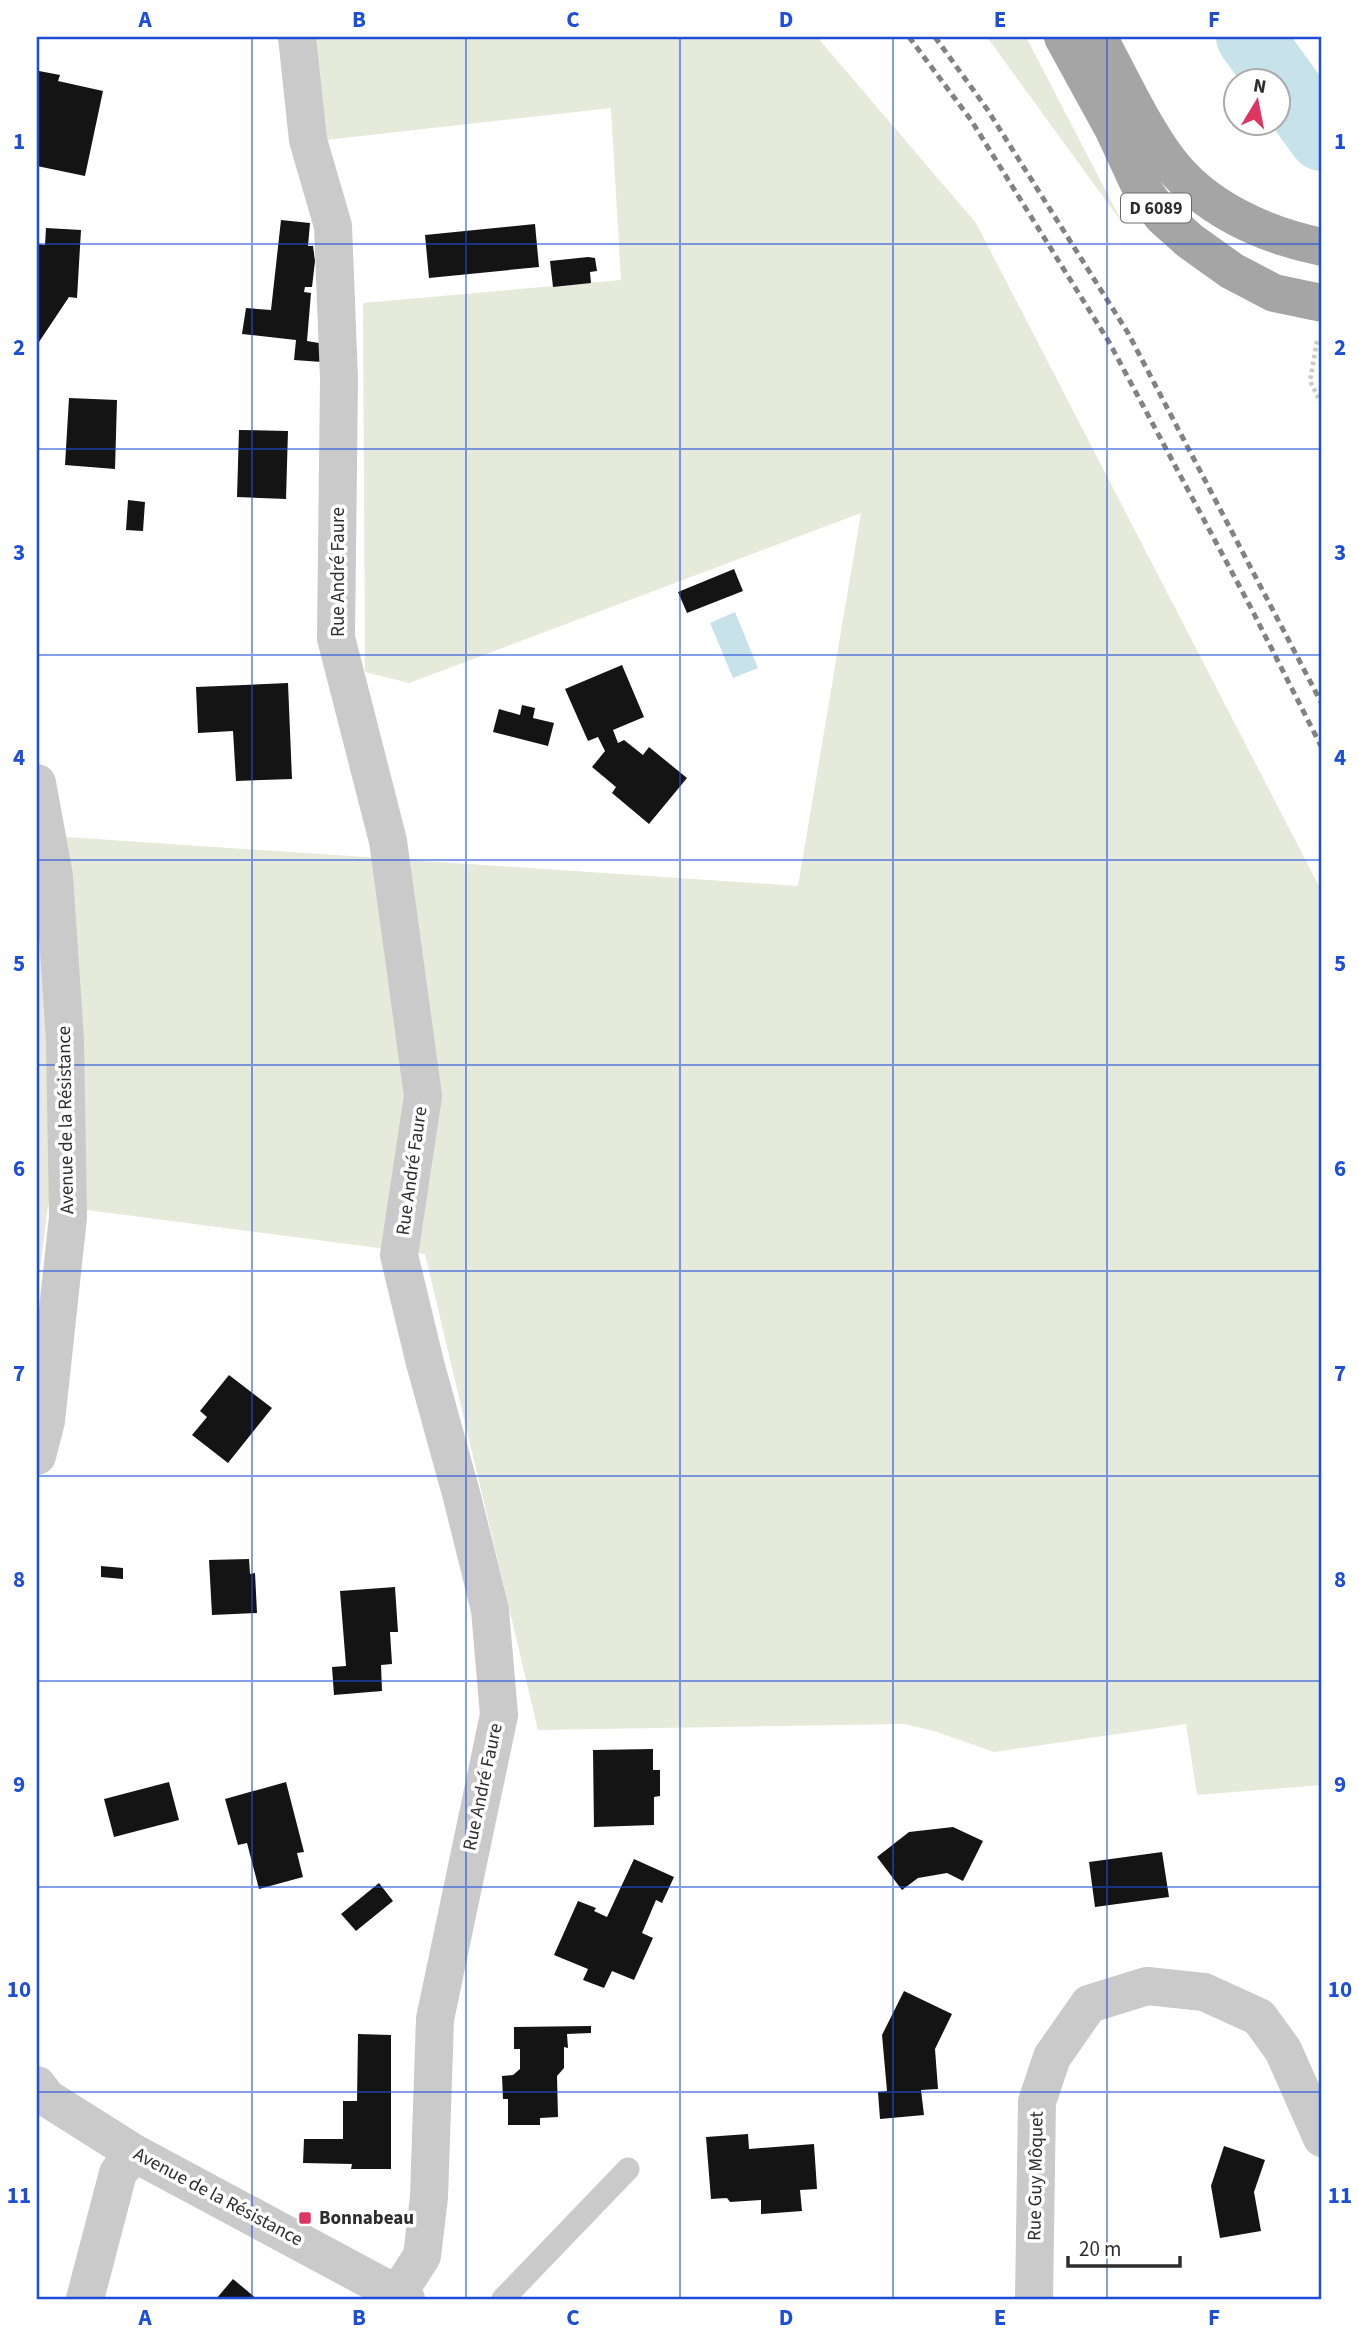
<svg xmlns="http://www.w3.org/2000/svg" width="1359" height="2336" viewBox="0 0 1359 2336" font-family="'Source Sans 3',sans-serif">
<rect width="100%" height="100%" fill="#fff"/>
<path fill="#e6eadb" d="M316,37H817L976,223L1322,892V1785L1197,1795L1186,1724L994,1752L937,1732L905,1724L538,1730L425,1254L48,1205L37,1293V835L798,886L861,513L409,683L365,672L363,303L621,280L611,108L326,140Z
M988,37H1026L1123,224L987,37Z"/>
<path fill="#c7e3e9" d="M735,612L758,668L733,678L710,623Z"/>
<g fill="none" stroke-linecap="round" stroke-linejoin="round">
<path stroke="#c7e3e9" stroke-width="68" d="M1250,37L1322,137"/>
</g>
<path fill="#141414" d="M39,71L60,75L58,81L103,91L85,176L37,166Z
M281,220L310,223L308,246H313L315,261L312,287H305L304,292L311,293L307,341L325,344L322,362L294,360L296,340L242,334L246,308L271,310Z
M535,224L539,267L429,278L425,235Z
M46,228L81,230L77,298L69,297L39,342L37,341V244L45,245Z
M588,257L595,258L597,271L590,272L591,283L553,287L550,261Z
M69,398L117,400L115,469L65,465Z
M239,430L288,431L286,499L237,497Z
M128,500L145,502L143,531L126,530Z
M734,569L743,591L687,613L678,592Z
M622,665L644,717L613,730L618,743L624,740L643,755L649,747L687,778L649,824L612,793L616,787L592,767L605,751L598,737L588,741L565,689Z
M288,683L292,779L236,781L233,731L198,733L196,687Z
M522,705L535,708L533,718L554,723L548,746L493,732L499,709L520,715Z
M229,1375L272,1408L228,1463L192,1435L207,1417L200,1411Z
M249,1559L250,1574L255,1573L257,1613L212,1615L209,1560Z
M101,1566L123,1568V1579L101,1577Z
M395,1587L398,1632H390L392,1664L381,1665L382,1691L334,1695L332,1667L346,1666L340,1591Z
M653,1749V1770H660V1796L654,1797V1825L594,1827L593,1750Z
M169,1782L179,1820L114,1837L104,1799Z
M286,1782L304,1852L297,1853L303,1877L259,1889L247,1843L238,1845L225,1799Z
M953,1827L983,1841L963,1881L947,1873L918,1878L902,1890L877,1857L909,1832Z
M1162,1852L1169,1897L1095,1907L1089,1862Z
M634,1859L674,1877L662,1903L656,1900L642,1933L653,1938L634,1980L612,1971L604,1988L583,1980L588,1969L554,1955L578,1901L596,1908L594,1911L607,1917Z
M379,1883L393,1901L356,1931L341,1914Z
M904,1991L952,2014L935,2049L938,2089L921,2090L924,2115L880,2119L878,2092L887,2091L882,2035Z
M591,2026V2033L567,2034L568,2048L564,2047V2068L557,2076L558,2117L540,2118V2125H508V2099H503L502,2076L513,2075L520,2069V2049H514V2027Z
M358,2034L391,2035V2169H351L352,2164L303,2163L304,2139H343V2101H357Z
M748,2134L749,2149L814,2144L817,2189L800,2190L802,2211L761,2214V2200L730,2202L727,2198L711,2199L706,2137Z
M1224,2146L1265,2160L1254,2192L1261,2231L1220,2238L1211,2186Z
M233,2279L257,2299H216Z"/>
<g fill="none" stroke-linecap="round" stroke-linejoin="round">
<path stroke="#cacaca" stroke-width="4.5" stroke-dasharray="3.5 3.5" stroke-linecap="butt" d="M1317,341L1310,381L1322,405"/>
<path stroke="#cacaca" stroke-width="23" d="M503,2299L628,2169"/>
<path stroke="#cacaca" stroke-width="38" d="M297,37L308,140L333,226L339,379L336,638L388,841L423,1096L399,1255L425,1363L462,1497L490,1610L499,1715L435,2019L429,2197L422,2256L398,2293
M37,783L54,876L65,1040L68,1217L46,1421L37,1456
M37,2085L47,2098L134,2153L406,2299
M85,2299L118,2173L134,2153
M1034,2299L1037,2102L1052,2057L1089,2004L1147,1986L1204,1992L1259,2017L1283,2050L1322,2138"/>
<path stroke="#a5a5a5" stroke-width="38" d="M1063,37L1113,128L1139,184L1162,216L1190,241L1232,271L1274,293L1322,303
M1098,37C1120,77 1140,122 1167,159C1203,208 1264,235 1322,247"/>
<path stroke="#828282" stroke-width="5" stroke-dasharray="7 5" stroke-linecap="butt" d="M909,37L971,120L1109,342L1250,606L1322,748
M935,37L987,109L1128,333L1322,704"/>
</g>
<path fill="none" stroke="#1d4ed8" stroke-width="2" stroke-opacity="0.55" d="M252,37V2299M466,37V2299M680,37V2299M893,37V2299M1107,37V2299M37,244H1322M37,449H1322M37,655H1322M37,860H1322M37,1065H1322M37,1271H1322M37,1476H1322M37,1681H1322M37,1887H1322M37,2092H1322"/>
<rect fill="#dd3662" stroke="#fff" stroke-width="2.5" x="298" y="2211" width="14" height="14" rx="3.5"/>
<g text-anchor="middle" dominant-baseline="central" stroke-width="7" stroke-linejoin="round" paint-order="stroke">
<rect fill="#fff" stroke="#6c6c6c" stroke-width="2" x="1121" y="193.5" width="70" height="29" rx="5"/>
<g font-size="18" font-weight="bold" fill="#2d2d2d">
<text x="1156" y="208">D 6089</text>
</g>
<g font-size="19" fill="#2d2d2d" stroke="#fff">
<text transform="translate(338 572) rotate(-90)">Rue André Faure</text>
<text transform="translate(66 1120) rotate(-91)">Avenue de la Résistance</text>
<text transform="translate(412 1171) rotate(-82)">Rue André Faure</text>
<text transform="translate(483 1787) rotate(-78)">Rue André Faure</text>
<text transform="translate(1036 2176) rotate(-89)">Rue Guy Môquet</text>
<text transform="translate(218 2197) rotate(28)">Avenue de la Résistance</text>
</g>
<g font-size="19" font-weight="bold" fill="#2d2d2d" stroke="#fff" text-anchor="start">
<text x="319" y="2218">Bonnabeau</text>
</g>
</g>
<rect width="1359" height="2336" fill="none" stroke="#ffffff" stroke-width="77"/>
<g transform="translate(1257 102) rotate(10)"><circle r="33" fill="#ffffff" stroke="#ababab" stroke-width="2"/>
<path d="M0-5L12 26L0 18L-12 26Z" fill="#dd3662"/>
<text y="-10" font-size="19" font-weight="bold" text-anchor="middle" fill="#2d2d2d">N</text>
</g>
<path d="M1068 2256v10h112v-10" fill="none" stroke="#2d2d2d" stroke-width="3.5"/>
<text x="1079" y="2256" font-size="21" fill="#2d2d2d" stroke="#ffffff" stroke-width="5" paint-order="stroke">20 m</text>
<rect x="38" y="38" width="1282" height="2260" fill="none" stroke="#1d4ed8" stroke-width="2.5"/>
<g font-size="23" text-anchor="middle" font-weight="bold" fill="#1d4ed8">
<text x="145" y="27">A</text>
<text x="359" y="27">B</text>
<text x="573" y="27">C</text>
<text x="786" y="27">D</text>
<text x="1000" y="27">E</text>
<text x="1214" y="27">F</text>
<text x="19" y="149">1</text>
<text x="1340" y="149">1</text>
<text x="19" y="355">2</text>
<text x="1340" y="355">2</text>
<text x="19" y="560">3</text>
<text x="1340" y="560">3</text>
<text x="19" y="765">4</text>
<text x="1340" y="765">4</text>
<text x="19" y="971">5</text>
<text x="1340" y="971">5</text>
<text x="19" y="1176">6</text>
<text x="1340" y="1176">6</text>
<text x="19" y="1381">7</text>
<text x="1340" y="1381">7</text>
<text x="19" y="1587">8</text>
<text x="1340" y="1587">8</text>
<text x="19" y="1792">9</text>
<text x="1340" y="1792">9</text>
<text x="19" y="1997">10</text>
<text x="1340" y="1997">10</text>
<text x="19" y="2203">11</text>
<text x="1340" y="2203">11</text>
<text x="145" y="2325">A</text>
<text x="359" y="2325">B</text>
<text x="573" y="2325">C</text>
<text x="786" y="2325">D</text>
<text x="1000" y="2325">E</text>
<text x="1214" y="2325">F</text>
</g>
</svg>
